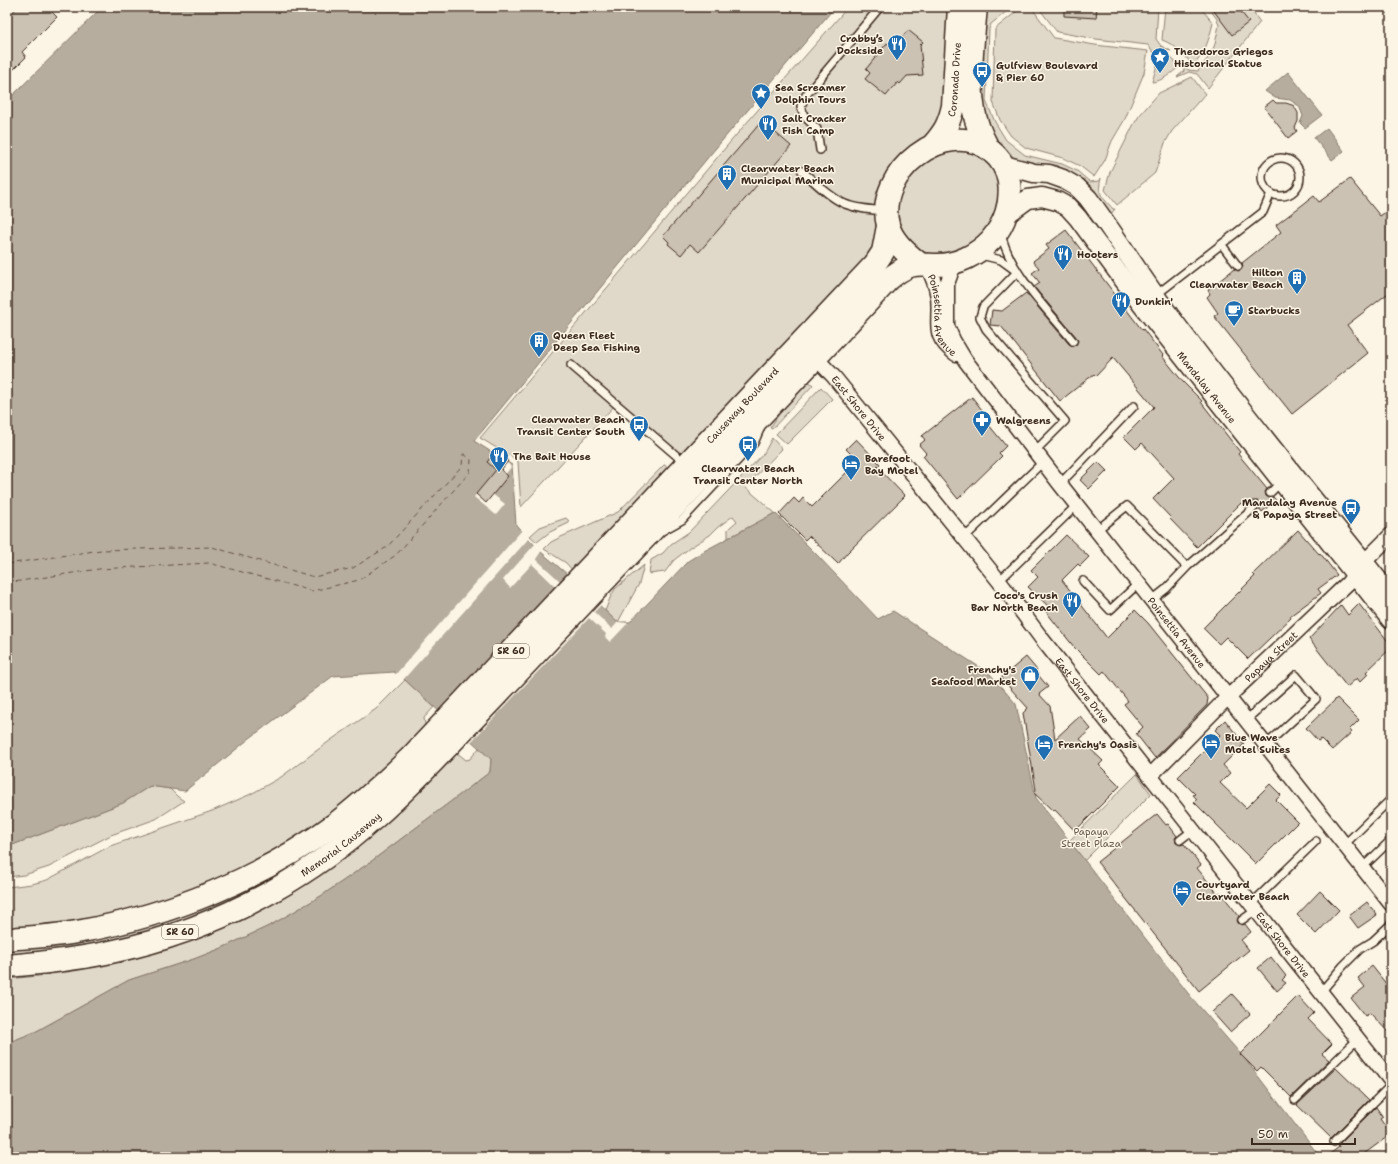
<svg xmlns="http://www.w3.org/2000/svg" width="1398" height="1164" viewBox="0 0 1398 1164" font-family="'Shantell Sans',sans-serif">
<rect width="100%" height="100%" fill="#fcf5e5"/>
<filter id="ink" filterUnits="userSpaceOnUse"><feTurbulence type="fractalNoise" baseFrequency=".025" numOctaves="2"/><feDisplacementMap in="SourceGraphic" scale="8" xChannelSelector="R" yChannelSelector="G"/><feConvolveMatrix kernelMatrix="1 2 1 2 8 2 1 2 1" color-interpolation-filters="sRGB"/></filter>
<g filter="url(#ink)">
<path fill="#e0d8c8" stroke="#8e8173" d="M848,7H951L943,117L878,211L876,249L681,460L616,404L521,507L518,462L515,459L480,438L743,127Z
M984,7H1012L991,24L989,29L986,101L995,122L1006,140L1025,155L1062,164L1077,171L1090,182L1099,181L1101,178C1097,195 1102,196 1113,209H1115L1110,215L1094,194L1009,159L986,127L979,87Z
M1022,7H1031L1054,38L1095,45L1148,51L1144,73L1125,119L1112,141L1105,160L1094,177L1080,166L1063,158L1026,148L1011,136L1000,120L993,102L995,29Z
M1038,7H1158L1156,39L1161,46L1171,51L1161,48L1154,53L1148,45L1096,39L1057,32Z
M1165,7H1200L1213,23C1209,40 1205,53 1193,66C1185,55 1176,45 1162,40Z
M1208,7H1249L1260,22L1208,88L1197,74L1189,72L1177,77L1184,71V65L1188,70L1198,71L1211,54L1215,44L1219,25L1217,19Z
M1160,55L1171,58L1180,66C1173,72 1161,82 1152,82Z
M1192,77L1205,94L1172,131L1165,143L1155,173L1117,205L1105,190L1110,172L1134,124L1139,116L1159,93Z
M957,150C1026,156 1001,246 944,254C934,255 923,253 915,247C912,244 907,240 904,236C888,215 902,180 921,165C932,157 944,154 957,150Z
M807,380L813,385L772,429L770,428L790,397Z
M821,387L832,399L787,444L776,434Z
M772,438L782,449L745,487L775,513L728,538V529L737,521L733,516L718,527L710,535L691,547L674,560L665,572L649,574L651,560L663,553L671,544L689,532L764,453Z
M664,465H666L667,472L574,572L566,563L544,549L551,542L561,537L618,512Z
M566,518L569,521V523L550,532L537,542L530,536L540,527Z
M644,565L639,584L618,622H617L605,611L610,598L615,589Z
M405,680L434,707L424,718L425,724L428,728L323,823L234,876L121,916L7,932V887L32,884L47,880L110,846L212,811L251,794L281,777L331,740L376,709Z
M479,748L491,759L490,772L369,863L321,896L271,925L222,948L194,959L129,980L35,1032L7,1043V979L39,976L122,960L206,934L456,752L466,760L470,759Z
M1137,774L1151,794L1084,861L1069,841Z
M150,786L170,789L178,797L184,801L156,819L111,835L49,867L24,875L7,877V847L123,803Z
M373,812L259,891L144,937L7,961V948L82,939Z"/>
<path fill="#b7ad9e" stroke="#85796b" d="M102,7H835L710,155L474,441L512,465L516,525L541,552L567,574L617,622H630L688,561L704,551L775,513L816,554L878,619L893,611L990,674L1016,704L1036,798L1191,997L1245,1059L1320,1157H7V1043L35,1032L129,980L194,959L222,948L271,925L321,896L369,863L490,772L491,759L405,680L394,672L333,676L250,738L185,791L150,786L123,803L7,847V101Z
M1288,72L1322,115L1305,128L1300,123L1303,116L1299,106L1290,100L1275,98L1265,91Z
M1327,128L1344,151L1332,160L1314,138Z"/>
<path fill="#fcf5e5" d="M505,460L511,467L491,493L505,504L496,515L474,497Z
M523,529L530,537L402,681L395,675Z
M536,543L542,550L536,559L560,581L568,573L601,605L594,612L612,629L618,622L628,623L610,642L605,637L606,634L589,618L471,742L436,712L555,586L532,564L510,588L503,580Z"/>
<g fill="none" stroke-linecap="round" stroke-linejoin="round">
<path stroke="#605144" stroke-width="1" stroke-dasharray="5 4" stroke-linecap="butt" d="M7,564L101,550L212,547L314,577L353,568L387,547L462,466L463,454
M7,583L99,569L209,563L312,591L359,580L396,555L470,472L471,460L463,453"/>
</g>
<path fill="#ccc2b3" stroke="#3b2a1e" d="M18,7H47L57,17L22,52L26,57L7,76V17Z
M1064,7H1097L1096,18L1064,16Z
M1211,7H1237L1249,22L1232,35Z
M908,30L923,42L920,45L923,75L907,76L900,84L898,82L886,96L865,79L870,73L866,69L887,43L893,48Z
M1273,100L1276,103H1286L1292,105L1294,106L1298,113V121L1295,128L1297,131L1288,138L1264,107Z
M762,121L791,146L699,252L690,244L681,255L668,244L669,242L663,236Z
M1350,179L1380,216L1391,208V291L1347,325L1368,353L1292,414L1214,316L1218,313L1207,297L1210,294L1208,290L1234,269L1238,271L1241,270L1243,266L1242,263L1281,232L1276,225L1314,196L1319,202Z
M1066,230L1142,330L1143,329L1163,355L1162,356L1183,382L1202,401L1201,402L1240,452L1238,454L1267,489L1265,492L1266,496L1269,498L1273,497L1276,500L1262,512L1260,509L1261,505L1258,501H1252L1245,507L1241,503L1197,547L1170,519L1171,518L1153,499L1174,478L1142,443L1136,449L1124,437L1154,407L1113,358L1096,376L1094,374L1060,401L1001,326L990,325L992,310L1002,311L1026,293L1069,344L1073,346L1076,345L1078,341L1077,338L1034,287L1040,283L1032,273L1039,268L1033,261L1049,249L1046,245Z
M972,397L982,410L979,413L1006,446L999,453L1002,456L958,499L923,456L926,453L919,445L925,440L922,436Z
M856,439L880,464L877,467L905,496L847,553L838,564L809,536L805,540L779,514L794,498L799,503L803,498L812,507L858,461L846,449Z
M496,451L508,461L501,470L508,476L486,503L476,494L496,470L487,462Z
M1098,462L1107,471L1089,489L1080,480Z
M1298,530L1319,554L1320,553L1337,575L1318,589L1321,593L1290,616L1291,618L1248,659L1226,637L1219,644L1203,628L1255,576L1253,574Z
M1066,535L1089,557L1080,566L1078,564L1062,580L1107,638L1135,610L1148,623L1208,698L1207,705L1155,758L1136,734L1143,727L1124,704L1128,701L1104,671L1101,674L1074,647L1044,609L1048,606L1028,587L1038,577L1031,570Z
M1359,604L1391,645V648L1366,672L1368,674L1360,682L1357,678L1347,687L1309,639L1341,605L1348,615Z
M1026,657L1037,670L1035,671L1048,687L1039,694L1050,706L1055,739L1080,716L1091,729L1080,739L1103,761L1099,765L1120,786L1075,831L1055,810L1053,811L1034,793L1036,790L1023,713L1028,708L1001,678Z
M1337,698L1359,720L1349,730L1352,732L1332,750L1321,739L1318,741L1306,728Z
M1225,720L1244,744L1223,765L1230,773L1220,783L1246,808L1270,784L1281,795L1276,800L1298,822L1256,864L1194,802L1197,799L1193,795L1195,794L1178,777L1220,735L1215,730Z
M1157,814L1166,825L1168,824L1177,836L1175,838L1176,843L1180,845L1184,844L1201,865L1197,868L1218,894L1220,892L1239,916L1237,920L1238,923L1242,925L1245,924L1251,932L1241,940L1249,950L1199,991L1097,862Z
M1320,891L1339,910L1316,934L1297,915Z
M1367,902L1377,915L1358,928L1349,916Z
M1271,957L1286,976L1282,980L1286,983L1277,991L1258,968Z
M1372,966L1391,990V1035L1370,1013L1365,1016L1351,998L1365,987L1358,978Z
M1232,994L1250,1014L1230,1032L1212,1012Z
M1298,996L1314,1013L1308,1019L1332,1044L1322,1054L1329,1060L1291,1097L1261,1067L1257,1071L1240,1054Z
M1336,1068L1369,1100L1331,1138L1297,1105Z
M1376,1107L1383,1117L1380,1119L1391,1134L1360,1157H1326L1339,1147L1338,1145Z"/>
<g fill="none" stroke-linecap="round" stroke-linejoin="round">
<defs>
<path id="service" d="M820,150L817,129L804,116L801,106L806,95L880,7
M1262 177a19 19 0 1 1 38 0a19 19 0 1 1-38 0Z
M802,171C815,182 829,197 845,204C858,209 872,210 886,211
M1001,233C1009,272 1048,310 1073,341
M1222,245L1238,266
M981,255L1001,260L1016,271
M1017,272L983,307L980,317L986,329L1065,421L1035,451
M1156,295L1263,212L1271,193
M571,365L685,463
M1060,484L1134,406
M1270,493L1281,482
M664,530L682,520L754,443L760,429
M1097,530L1127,506L1187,567L1166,589L1152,600
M964,538L1043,462
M1187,567L1256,506
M999,581L1077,505
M1083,581L1110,610L1139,583
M1246,720L1296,675L1316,699L1266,745
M1180,840L1193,830
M1344,845L1391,799
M1362,868L1391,840
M1251,904L1316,841
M1242,920L1256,910
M1321,992L1343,966L1360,949L1373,941L1391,924
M1295,1100L1358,1039
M1334,1142L1391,1085"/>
<g id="minor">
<path id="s1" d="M961,260L952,270L947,284V326L953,340L965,360L1060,484L1391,904"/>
<path id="s2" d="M926,264C932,275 936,285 938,297C941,324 930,335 956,354"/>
<path id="s3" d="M816,358L834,377L999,581L1042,639L1391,1081"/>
<path id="s4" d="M1150,776L1228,697L1348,583L1364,562L1391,535"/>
</g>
<g id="tertiary">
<path d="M1004,165L1034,173L1049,174L1063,179L1077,187L1088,198C1118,238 1143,280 1173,320C1243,414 1318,504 1391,596"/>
<path id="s5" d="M1006,215L1028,199L1042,197L1057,201L1068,207L1078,218L1142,305L1391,620"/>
</g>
<g id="primary">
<path d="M976,7C973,41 968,77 974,111C976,124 982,137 988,148"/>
<path id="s6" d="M933,145C945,131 949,124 953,106L959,7"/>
<path id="s7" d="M7,939C32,937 58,936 82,931C171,915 262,878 335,824C361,804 386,781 410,758L875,264L883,252L888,226"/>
<path id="s8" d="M7,966C43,963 80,959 115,951C171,939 227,917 276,889C351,847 406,791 464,729C495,697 525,665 555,633C666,515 778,399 888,280C895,274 901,269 910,266C919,263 928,265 937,265C957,265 977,255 991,240C1005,224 1012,203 1009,182C1007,169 1001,159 991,151C946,115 874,173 888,225C892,241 907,254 920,264"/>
</g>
</defs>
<use href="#service" stroke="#3b2a1e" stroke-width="10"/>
<use href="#minor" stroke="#3b2a1e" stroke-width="17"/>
<use href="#tertiary" stroke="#3b2a1e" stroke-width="21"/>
<use href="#primary" stroke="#3b2a1e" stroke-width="25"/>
<use href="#service" stroke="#fcf5e5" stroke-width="7"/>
<use href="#minor" stroke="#fcf5e5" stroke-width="14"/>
<use href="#tertiary" stroke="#fcf5e5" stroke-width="18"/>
<use href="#primary" stroke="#fcf5e5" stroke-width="22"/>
</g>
</g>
<defs>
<symbol id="restaurant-pin" viewBox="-11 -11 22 30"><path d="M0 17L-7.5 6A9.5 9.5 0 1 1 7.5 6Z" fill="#1f6fb2" stroke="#fcf5e5"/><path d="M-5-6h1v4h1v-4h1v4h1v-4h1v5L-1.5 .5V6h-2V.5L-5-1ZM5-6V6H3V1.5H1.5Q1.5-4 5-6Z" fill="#fff"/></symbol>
<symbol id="sight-pin" viewBox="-11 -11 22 30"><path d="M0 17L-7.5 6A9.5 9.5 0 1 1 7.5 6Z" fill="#1f6fb2" stroke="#fcf5e5"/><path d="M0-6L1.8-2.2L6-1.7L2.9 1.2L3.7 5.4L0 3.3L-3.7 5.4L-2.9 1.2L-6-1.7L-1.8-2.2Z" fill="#fff"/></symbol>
<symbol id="bus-pin" viewBox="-11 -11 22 30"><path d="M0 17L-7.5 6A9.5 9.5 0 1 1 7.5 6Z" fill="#1f6fb2" stroke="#fcf5e5"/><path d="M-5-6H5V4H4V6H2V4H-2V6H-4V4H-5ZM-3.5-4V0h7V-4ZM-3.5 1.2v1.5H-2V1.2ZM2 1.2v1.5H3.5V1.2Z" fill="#fff"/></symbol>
<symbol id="building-pin" viewBox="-11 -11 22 30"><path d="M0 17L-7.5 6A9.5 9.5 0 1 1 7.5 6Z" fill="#1f6fb2" stroke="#fcf5e5"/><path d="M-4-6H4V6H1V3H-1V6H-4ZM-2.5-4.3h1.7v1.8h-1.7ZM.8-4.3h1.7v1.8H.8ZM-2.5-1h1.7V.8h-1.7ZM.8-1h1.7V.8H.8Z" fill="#fff"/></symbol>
<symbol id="cafe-pin" viewBox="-11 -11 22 30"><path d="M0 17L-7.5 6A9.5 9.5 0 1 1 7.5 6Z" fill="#1f6fb2" stroke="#fcf5e5"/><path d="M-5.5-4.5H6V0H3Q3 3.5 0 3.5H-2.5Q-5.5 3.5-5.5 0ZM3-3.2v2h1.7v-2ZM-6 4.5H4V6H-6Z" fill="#fff"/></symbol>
<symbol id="pharmacy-pin" viewBox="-11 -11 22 30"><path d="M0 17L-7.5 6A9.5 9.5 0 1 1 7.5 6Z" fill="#1f6fb2" stroke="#fcf5e5"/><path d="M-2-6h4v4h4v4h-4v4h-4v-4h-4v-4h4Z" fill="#fff"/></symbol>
<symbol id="hotel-pin" viewBox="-11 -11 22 30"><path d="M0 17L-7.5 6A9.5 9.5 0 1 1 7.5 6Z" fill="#1f6fb2" stroke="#fcf5e5"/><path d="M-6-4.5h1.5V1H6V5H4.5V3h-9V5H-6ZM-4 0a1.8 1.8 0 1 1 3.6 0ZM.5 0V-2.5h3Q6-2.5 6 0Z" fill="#fff"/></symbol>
<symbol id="shop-pin" viewBox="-11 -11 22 30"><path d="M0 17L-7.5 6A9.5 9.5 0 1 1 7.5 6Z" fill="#1f6fb2" stroke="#fcf5e5"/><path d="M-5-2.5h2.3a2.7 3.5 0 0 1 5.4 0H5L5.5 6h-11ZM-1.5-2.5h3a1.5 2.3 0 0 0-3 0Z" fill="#fff"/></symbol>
</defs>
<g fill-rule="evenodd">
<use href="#restaurant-pin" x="886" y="33" width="22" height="30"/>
<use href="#sight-pin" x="1149" y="46" width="22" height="30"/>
<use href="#bus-pin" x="971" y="60" width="22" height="30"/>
<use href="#sight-pin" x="750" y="82" width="22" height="30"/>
<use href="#restaurant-pin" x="757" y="113" width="22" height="30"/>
<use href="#building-pin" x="716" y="163" width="22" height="30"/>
<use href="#restaurant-pin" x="1052" y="243" width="22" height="30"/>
<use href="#building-pin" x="1286" y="267" width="22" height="30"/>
<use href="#restaurant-pin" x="1110" y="290" width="22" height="30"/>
<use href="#cafe-pin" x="1223" y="299" width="22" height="30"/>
<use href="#building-pin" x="528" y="330" width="22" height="30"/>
<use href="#pharmacy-pin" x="971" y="409" width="22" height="30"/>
<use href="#bus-pin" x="628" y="414" width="22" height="30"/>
<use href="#bus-pin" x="737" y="434" width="22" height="30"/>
<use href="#restaurant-pin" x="488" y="445" width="22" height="30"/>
<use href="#hotel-pin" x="840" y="453" width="22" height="30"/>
<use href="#bus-pin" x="1340" y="497" width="22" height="30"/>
<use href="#restaurant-pin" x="1061" y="590" width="22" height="30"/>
<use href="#shop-pin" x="1019" y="664" width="22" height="30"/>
<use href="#hotel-pin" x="1200" y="732" width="22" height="30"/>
<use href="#hotel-pin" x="1033" y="733" width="22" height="30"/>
<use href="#hotel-pin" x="1171" y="879" width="22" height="30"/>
</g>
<g text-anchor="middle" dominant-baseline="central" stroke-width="3" stroke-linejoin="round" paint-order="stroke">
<g fill="#fcf5e5" stroke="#75675a" stroke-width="1">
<rect x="493" y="644" width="36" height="14" rx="3"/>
<rect x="162" y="925" width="36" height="14" rx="3"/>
</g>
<g font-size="9" font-weight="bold" fill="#3b2a1e">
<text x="511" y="651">SR 60</text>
<text x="180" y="932">SR 60</text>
</g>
<g font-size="10" font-weight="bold" fill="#3b2a1e" stroke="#fcf5e5" text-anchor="start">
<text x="883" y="38" text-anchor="end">Crabby’s<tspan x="883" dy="12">Dockside</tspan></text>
<text x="1174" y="51">Theodoros Griegos<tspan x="1174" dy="12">Historical Statue</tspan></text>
<text x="996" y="65">Gulfview Boulevard<tspan x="996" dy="12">&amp; Pier 60</tspan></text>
<text x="775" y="87">Sea Screamer<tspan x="775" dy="12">Dolphin Tours</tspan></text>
<text x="782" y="118">Salt Cracker<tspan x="782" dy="12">Fish Camp</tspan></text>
<text x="741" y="168">Clearwater Beach<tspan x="741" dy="12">Municipal Marina</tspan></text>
<text x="1077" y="254">Hooters</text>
<text x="1283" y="272" text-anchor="end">Hilton<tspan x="1283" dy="12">Clearwater Beach</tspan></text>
<text x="1135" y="301">Dunkin'</text>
<text x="1248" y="310">Starbucks</text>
<text x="553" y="335">Queen Fleet<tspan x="553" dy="12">Deep Sea Fishing</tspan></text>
<text x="625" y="419" text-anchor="end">Clearwater Beach<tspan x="625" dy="12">Transit Center South</tspan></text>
<text x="996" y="420">Walgreens</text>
<text x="513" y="456">The Bait House</text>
<text x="865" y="458">Barefoot<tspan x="865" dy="12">Bay Motel</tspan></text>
<text x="748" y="468" text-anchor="middle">Clearwater Beach<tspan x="748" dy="12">Transit Center North</tspan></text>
<text x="1337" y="502" text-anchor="end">Mandalay Avenue<tspan x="1337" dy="12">&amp; Papaya Street</tspan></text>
<text x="1058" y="595" text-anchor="end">Coco's Crush<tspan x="1058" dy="12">Bar North Beach</tspan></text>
<text x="1016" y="669" text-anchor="end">Frenchy's<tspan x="1016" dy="12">Seafood Market</tspan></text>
<text x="1225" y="737">Blue Wave<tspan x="1225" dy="12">Motel Suites</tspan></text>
<text x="1058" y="744">Frenchy's Oasis</text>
<text x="1196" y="884">Courtyard<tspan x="1196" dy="12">Clearwater Beach</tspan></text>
</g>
<g font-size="10" fill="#3b2a1e" stroke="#fcf5e5">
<text stroke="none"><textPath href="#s6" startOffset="71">Coronado Drive</textPath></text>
<text stroke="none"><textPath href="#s2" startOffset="55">Poinsettia Avenue</textPath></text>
<text stroke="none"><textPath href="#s5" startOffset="297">Mandalay Avenue</textPath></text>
<text stroke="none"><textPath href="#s7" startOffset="937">Causeway Boulevard</textPath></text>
<text stroke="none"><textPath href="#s3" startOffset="66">East Shore Drive</textPath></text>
<text stroke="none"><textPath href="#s1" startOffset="454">Poinsettia Avenue</textPath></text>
<text stroke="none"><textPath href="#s4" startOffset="170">Papaya Street</textPath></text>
<text stroke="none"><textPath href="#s3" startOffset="426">East Shore Drive</textPath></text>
<text stroke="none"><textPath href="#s8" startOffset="361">Memorial Causeway</textPath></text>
<text stroke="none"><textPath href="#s3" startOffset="750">East Shore Drive</textPath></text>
</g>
<g font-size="10" fill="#645648" stroke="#fcf5e5">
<text x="1091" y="831">Papaya<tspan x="1091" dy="12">Street Plaza</tspan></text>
</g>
</g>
<rect width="1398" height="1164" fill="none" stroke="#fcf5e5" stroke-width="24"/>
<rect x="12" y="12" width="1374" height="1140" fill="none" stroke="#3b2a1e" stroke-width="1.5" filter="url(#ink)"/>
<path d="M1252 1138v6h103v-6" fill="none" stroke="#3b2a1e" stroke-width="2"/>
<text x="1258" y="1138" font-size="12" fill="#3b2a1e" stroke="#fcf5e5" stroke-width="3" paint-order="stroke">50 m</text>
</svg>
